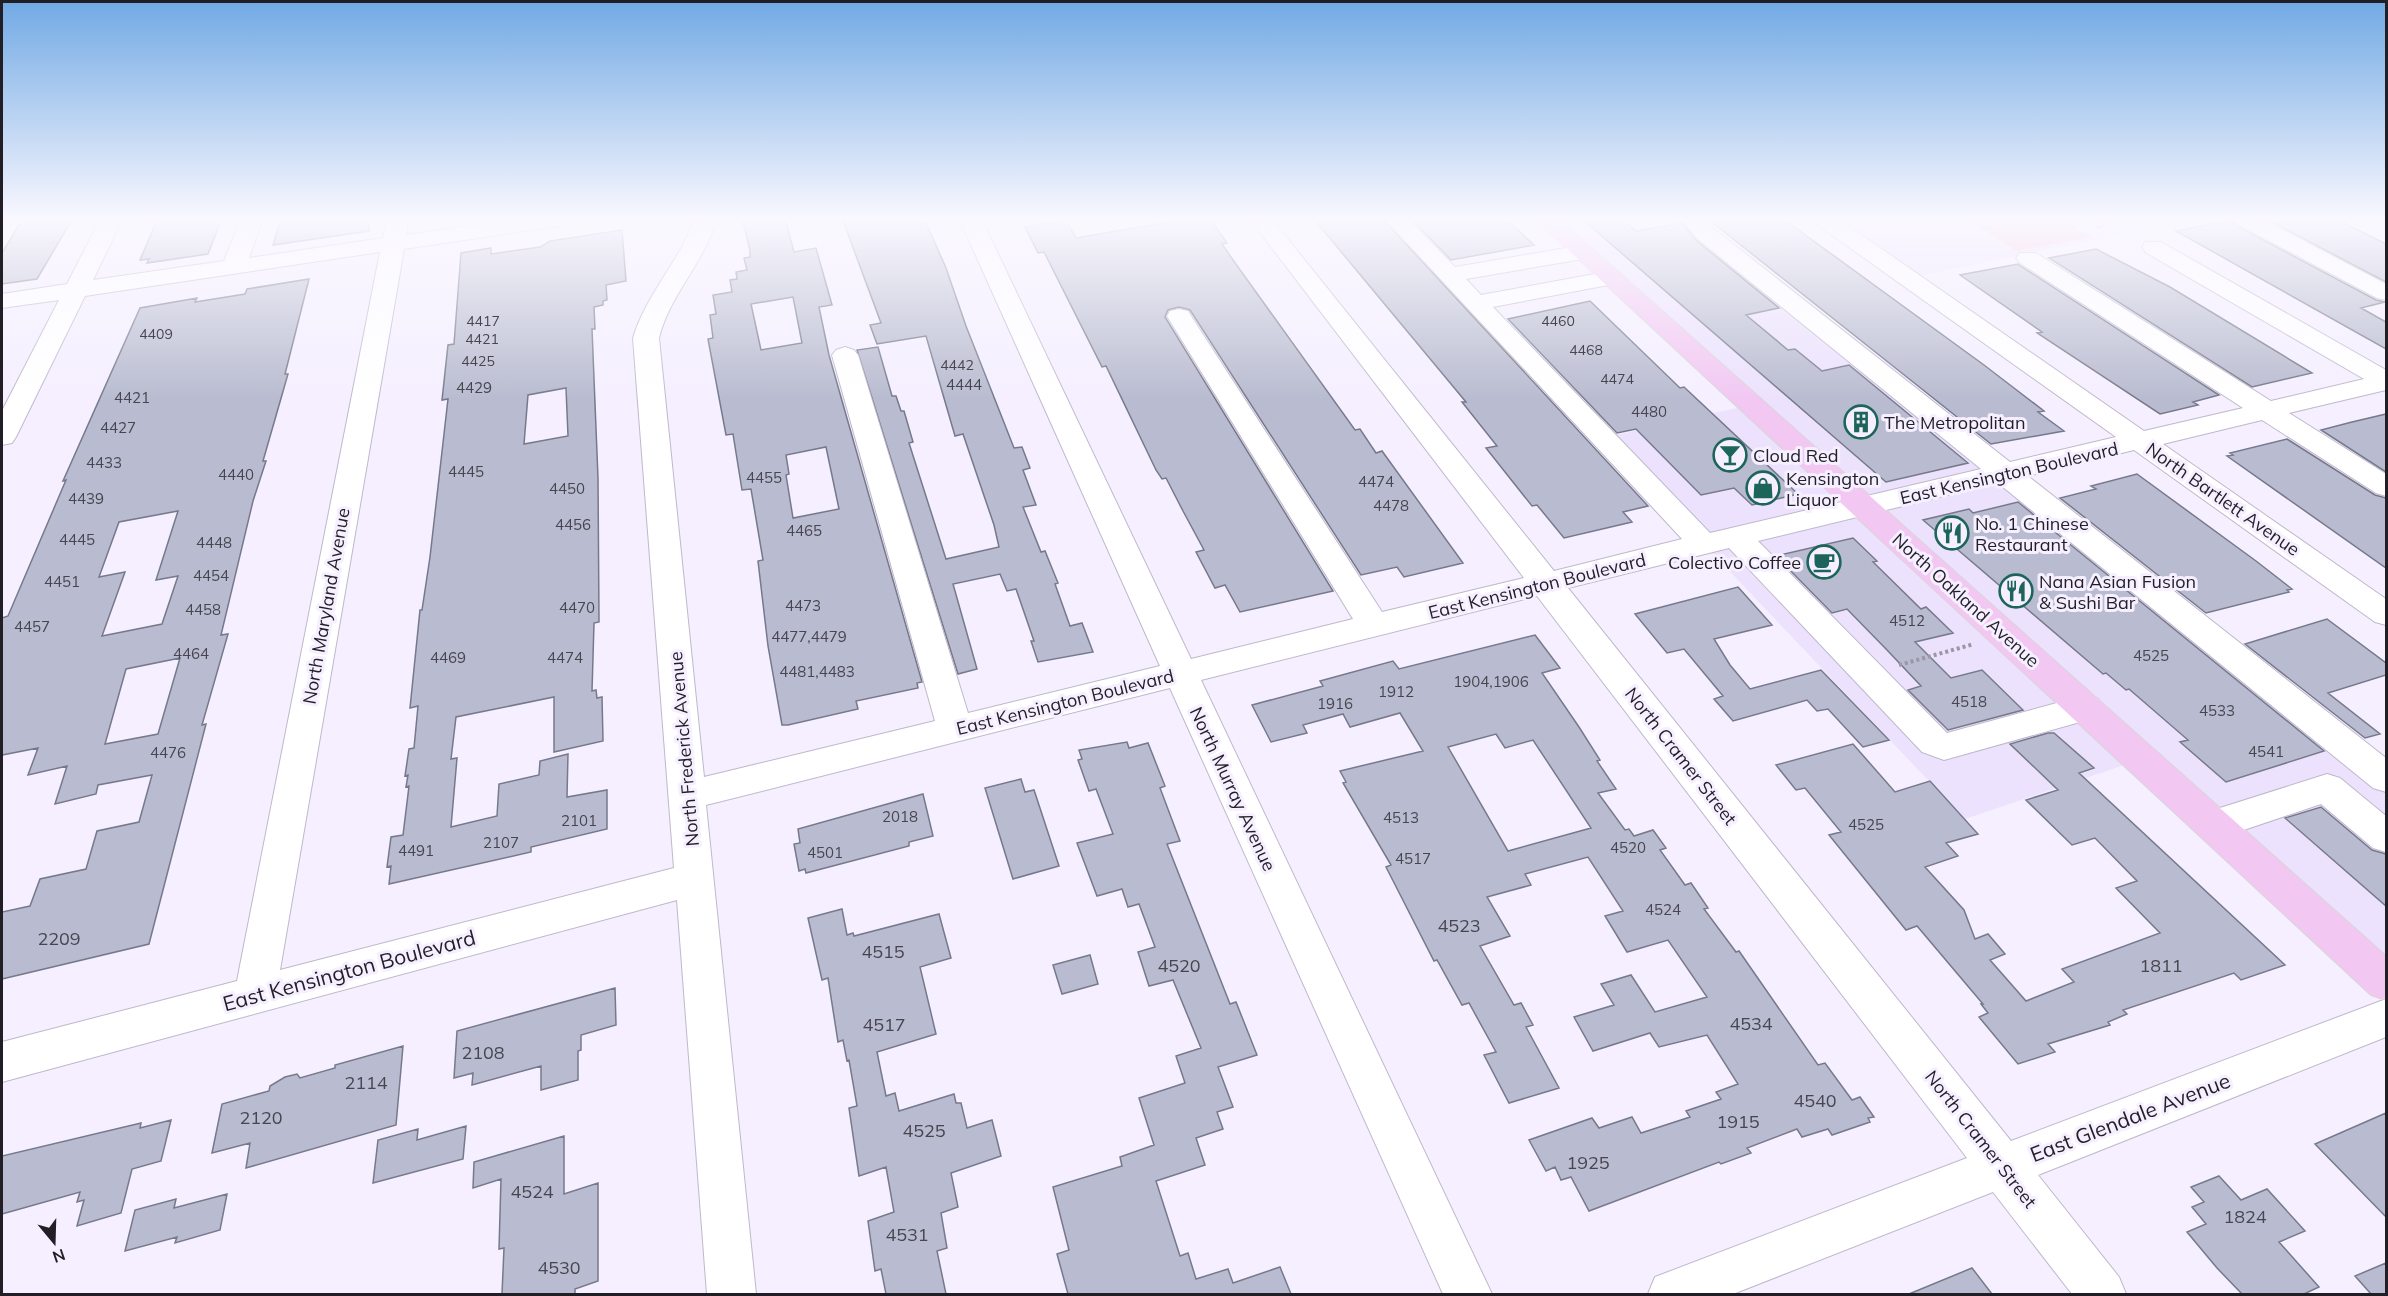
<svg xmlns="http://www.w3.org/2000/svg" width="2388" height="1296" viewBox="0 0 2388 1296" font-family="Mulish,sans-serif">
<rect width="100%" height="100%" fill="#f5efff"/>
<path fill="#ece2fd" d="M1592,218H1692L1707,234L2386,778V982L2142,759L1965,819L1603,438L1750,405L1552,224Z
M1835,218H2204L1917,276Z"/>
<path fill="#febbd9" d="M1965,218H2060L2092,237L2017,251Z"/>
<path fill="#b9bcd0" stroke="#76798b" stroke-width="1.5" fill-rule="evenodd" d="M23,218H73L37,279L2,284V253Z
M158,218H222L208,254L147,263L149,259L140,260Z
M281,218H368L369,231L273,245Z
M742,218H785L794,252L816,248L832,305L819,307L829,355L922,682L917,683L918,688L856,701L858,709L788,725H782L768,646L758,561L763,560L751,489L742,490L733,434L726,435L708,339L713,338L710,315L716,314L713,295L732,292L730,280L737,279L736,272L747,270L744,258L750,257V250ZM793,297L802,343L761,350L751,304ZM826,447L839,509L793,518L786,475L789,474L786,455Z
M842,218H924L946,268L966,326L1014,448L1022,447L1030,468L1023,470L1036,505L1023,507L1041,552L1045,551L1058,583L1055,584L1070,626L1082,623L1093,652L1038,662L1031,641H1034L1016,589L1007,591L1000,574L953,584L977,669L958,674L857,350L878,347L892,396H896L901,411H904L913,442L909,443L946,559L999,547L994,525L963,434L955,436L926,336L877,344L870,325L881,323Z
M1192,218H1207L1211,220L1227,243L1222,244L1233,260L1355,430L1360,429L1376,453L1382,451L1463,563L1404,577L1397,567L1361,575L1190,310L1179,307L1168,310L1165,317L1333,591L1240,612L1225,585L1215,588L1196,552L1204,550L1183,511L1166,478L1162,479L1156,470L1106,366L1102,367L1044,252L1038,253L1025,227L1066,220L1076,238Z
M1313,218H1382L1648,506L1623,512L1632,522L1564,538L1537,505L1532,506L1486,448L1497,446L1462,402H1466Z
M1410,218H1505L1534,245L1451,260Z
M1581,218H1621L1636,231L1682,223L1697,241L1779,308L1746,315L1788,350L1795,349L1822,371L1849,365L1968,463L1886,482Z
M1782,218L1984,365L2044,411L2038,412L2064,431L1991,444L1708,219Z
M2264,218H2334L2386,244V282Z
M2231,220L2235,225L2376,300L2385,302L2361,308L2386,322V349L2176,231Z
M622,230L626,281L606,285L607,300L603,301V305L594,307L595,329H592L598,478L599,622L594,623L592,691L596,690L597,698L602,697L603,741L554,752V697L456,717L451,759L457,758L451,827L497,816L499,784L539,775L540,761L568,754L567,797L607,790V829L531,847V852L389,884L391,866L387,867L391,837L403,835L409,786L406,787L408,775L405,776L409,749L414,748L418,706L410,708L420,610H422L430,557L448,399L442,400L448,345L454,344L461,253L491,248V254L540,247L550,241ZM566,388L568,436L524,444L528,395Z
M2096,249L2170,287L2312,373L2252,387L2049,258Z
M2018,264L2019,265L2219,395L2193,402L2198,405L2160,414L2037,333L2042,332L1960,275Z
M309,279L285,374H288L263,461H266L253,501L221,635L228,634L202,725L206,724L149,944L2,979V912L30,906L40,879L86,869L97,831L139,822L152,775L98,785L96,794L55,804L67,766L28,775L38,748L2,755V618L8,616L66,480L63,481L140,308L197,298L195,302L245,294L247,289ZM178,511L156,580L178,576L162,624L102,636L125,572L99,577L119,522ZM180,658L158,734L105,744L126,669Z
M1590,301L1680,388L1684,387L1798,494L1752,505L1734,488L1701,495L1636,429L1617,433L1508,319Z
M2386,414V472L2321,430L2352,422Z
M2287,439L2375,495L2386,498V568L2227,456L2233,455L2230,453Z
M2137,474L2256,561L2292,589L2287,590L2289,592L2206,613L2060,498L2096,489L2091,486Z
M2018,502L2324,751L2226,782L2180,742L2188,740L2129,689L2126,690L2106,673L2103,674L1923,520L1969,509L1973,513Z
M1853,538L1877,561L1873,562L1921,609L1926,607L1953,633L1915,642L1951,678L1982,670L2023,710L1948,730L1908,690L1921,686L1887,650L1847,609L1832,613L1776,556Z
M1738,587L1772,625L1714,639L1730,665L1750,689L1821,670L1889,740L1863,747L1828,709L1817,711L1807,700L1733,721L1714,699L1723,696L1684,649L1667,653L1635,614Z
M2327,619L2386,663V675L2328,693L2380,734L2365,738L2245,644Z
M1535,635L1560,668L1542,673L1579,727L1600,760L1597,761L1616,789L1598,793L1625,830L1629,829L1634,836L1653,830L1666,848L1660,850L1685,885L1691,883L1708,908L1704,909L1736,952L1739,951L1818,1065L1825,1063L1852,1100L1860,1097L1874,1117L1868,1118L1870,1122L1832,1135L1828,1129L1802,1137L1797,1129L1747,1148L1751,1153L1721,1164L1719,1162L1589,1211L1571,1177L1561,1180L1555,1167L1546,1171L1529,1140L1592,1118L1599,1128L1632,1117L1641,1133L1690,1117L1686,1111L1721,1099L1716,1092L1738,1084L1707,1035L1659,1047L1650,1033L1593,1051L1574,1017L1614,1005L1601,984L1631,975L1655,1012L1707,997L1668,940L1627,952L1605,916L1623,911L1588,857L1525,874L1531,885L1487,897L1510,936L1480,946L1514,1005L1521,1003L1533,1025L1526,1027L1559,1088L1509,1103L1484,1055L1496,1052L1469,1003L1462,1005L1437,960L1434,961L1386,867L1391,865L1343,783L1346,782L1340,771L1423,751L1400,713L1350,727L1343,714L1303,725L1307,733L1271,742L1252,705L1323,686L1320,681L1393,661L1399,669ZM1496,734L1505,748L1533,740L1591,828L1508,851L1448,747Z
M2048,733H2054L2094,768L2079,773L2285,965L2241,980L2234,973L2123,1010L2127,1014L2108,1022L2110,1025L2048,1044L2055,1052L2018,1064L1979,1017L1988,1013L1981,1004H1983L1917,926L1906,930L1829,835L1841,832L1805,788L1796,790L1776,765L1853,744L1895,792L1930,781L1978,834L1946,843L1958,856L1925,867L1964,910L1975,939L1988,934L2005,954L1990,960L2026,1001L2074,982L2062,969L2160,933L2116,888L2137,881L2095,838L2072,845L2026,800L2058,790L2010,744Z
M1127,742L1129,748L1148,743L1165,786L1160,788L1180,841L1167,844L1230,1004L1236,1002L1257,1055L1218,1067L1233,1107L1217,1112L1223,1129L1196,1138L1205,1165L1156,1181L1180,1256L1188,1253L1196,1279L1228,1269L1233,1283L1280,1267L1291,1294H1068L1057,1254L1069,1250L1053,1187L1122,1166L1120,1157L1154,1145L1139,1098L1185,1083L1176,1056L1201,1048L1173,980L1149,986L1138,952L1155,947L1139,904L1128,907L1122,889L1097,896L1077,843L1113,834L1096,789L1089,791L1078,760L1082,759L1079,750Z
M1021,779L1025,792L1034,790L1059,866L1013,879L985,788Z
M923,794L933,836L909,842V846L806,873L805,869L799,871L794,844L800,843L798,829Z
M2321,807L2372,850L2386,854V906L2285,818Z
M842,909L847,935L853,933L854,936L939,914L951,958L920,967L936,1034L877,1052L886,1096L895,1093L899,1111L954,1094L956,1103H961L967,1128L992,1120L1001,1156L951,1173L958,1207L941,1213L947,1248L937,1251L946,1294H886L881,1269L875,1271L868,1221L894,1212L886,1167L859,1176L849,1108L857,1106L849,1060L847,1061L843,1040L838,1042L828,978L822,980L808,918Z
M1090,955L1098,984L1062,994L1053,965Z
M615,988L616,1025L581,1035V1050L578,1051V1080L541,1090V1066L472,1085L473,1073L454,1078L457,1031Z
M403,1046L396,1125L246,1168L250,1143L212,1153L222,1104L269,1091L270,1086L285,1077L297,1074L300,1078L335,1068V1065Z
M2386,1113V1217L2315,1144Z
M171,1120L161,1161L132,1169L121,1213L77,1226L84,1200L77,1202L80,1192L2,1214V1156L141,1123L140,1128Z
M466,1126L463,1159L373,1183L378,1140L418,1129L417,1140Z
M564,1136V1194L598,1183V1281L575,1289V1294H502L504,1248L499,1249L501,1179L473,1188L474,1162Z
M2219,1176L2241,1200L2267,1189L2305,1231L2279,1242L2319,1287L2304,1294H2242L2217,1268L2187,1232L2206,1224L2192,1207L2204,1202L2191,1187Z
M227,1194L220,1230L175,1243L177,1237L125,1251L135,1210L176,1199L174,1208Z
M2386,1263V1294H2371L2355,1276Z
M1972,1268L1992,1294H1909Z"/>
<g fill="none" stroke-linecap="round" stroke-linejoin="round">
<defs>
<path id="minor" d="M101,218H123L93,280L224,261L241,218H263L249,258L383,238L387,218H409L406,235L522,218H577L574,223L566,225L404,249L280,970L674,868L633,338C646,294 680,261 695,218H717C705,262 670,294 659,338L704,777L935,721L832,355L836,350L845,347L854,350L858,355L968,713L1160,666L959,218H981L1191,659L1353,619L1167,316L1170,311L1179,309L1188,311L1191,316L1382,612L1524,578L1249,218H1271L1554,571L1682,539L1384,218H1407L1455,267L1583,245L1591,247L1595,252L1591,257L1583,259L1466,279L1481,295L1611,271L1619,273L1623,278L1619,283L1493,307L1710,533L1981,469L1698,239L1681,218H1704L1714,229L2010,462L2116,437L1815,223L1812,218H1837L2144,431L2243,408L2020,263L2016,258L2020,253H2036L2271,401L2364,379L2145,252L2142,247L2145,242H2161L2386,370V390L2289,413L2386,474V496L2376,493L2262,420L2163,444L2386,599V625L2375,622L2134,450L2028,476L2386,758V792L2373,788L1998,483L1758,541L1947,733L2086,695L2098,699L2103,708L2098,717L1944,760L1922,752L1729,548L1568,588L2011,1141L2386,999V1037L2038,1175L2119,1277L2126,1294H2072L1993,1192L1733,1294H1648L1655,1277L1967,1158L1537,596L1201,680L1492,1294H1443L1170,688L706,805L756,1294H707L677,900L2,1082V1042L237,981L380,252L85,296L16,437L12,443L2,445V411L59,300L2,308V294L67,284Z
M2233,218H2260L2386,284V300L2377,298L2236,223Z
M2327,774L2340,778L2386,816V852L2373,848L2321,804L2214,840L2201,836L2195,825L2201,814Z"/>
<path id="major" d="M1534,218H1558L2386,956V1000L2371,995Z"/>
</defs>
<use href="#minor" stroke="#bfb8cb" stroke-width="2"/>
<use href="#major" stroke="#d7d6d8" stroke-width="2"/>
<path stroke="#9b96a3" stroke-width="3" stroke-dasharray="2 2" stroke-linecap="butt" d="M2082,218L2099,228L2116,218"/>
<path stroke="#9b96a3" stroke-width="4" stroke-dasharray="3 3" stroke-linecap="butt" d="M1899,665L1974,644"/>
<use href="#minor" fill="#fff" fill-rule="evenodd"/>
<use href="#major" fill="#f2c8f2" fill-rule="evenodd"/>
</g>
<linearGradient id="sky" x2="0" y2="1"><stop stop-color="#71a9e4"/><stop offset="0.55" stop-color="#faf8ff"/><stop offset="1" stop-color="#faf8ff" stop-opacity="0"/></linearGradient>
<rect width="2388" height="399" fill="url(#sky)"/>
<defs>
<symbol id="building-ring" viewBox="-11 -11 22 22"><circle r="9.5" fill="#f5efff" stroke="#1d655b" stroke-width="1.5"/><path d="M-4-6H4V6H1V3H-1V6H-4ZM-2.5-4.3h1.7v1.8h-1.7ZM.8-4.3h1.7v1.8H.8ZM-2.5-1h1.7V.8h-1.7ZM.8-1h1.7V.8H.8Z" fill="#1d655b"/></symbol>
<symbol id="bar-ring" viewBox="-11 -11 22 22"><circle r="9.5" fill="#f5efff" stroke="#1d655b" stroke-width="1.5"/><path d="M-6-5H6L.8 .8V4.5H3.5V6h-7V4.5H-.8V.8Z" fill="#1d655b"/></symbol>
<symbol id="shop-ring" viewBox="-11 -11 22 22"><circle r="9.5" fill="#f5efff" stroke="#1d655b" stroke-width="1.5"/><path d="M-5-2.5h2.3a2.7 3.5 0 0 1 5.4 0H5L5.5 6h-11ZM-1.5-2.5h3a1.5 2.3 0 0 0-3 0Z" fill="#1d655b"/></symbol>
<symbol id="restaurant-ring" viewBox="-11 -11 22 22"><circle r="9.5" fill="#f5efff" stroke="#1d655b" stroke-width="1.5"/><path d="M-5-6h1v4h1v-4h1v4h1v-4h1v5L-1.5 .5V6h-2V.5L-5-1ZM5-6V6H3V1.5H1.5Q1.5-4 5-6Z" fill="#1d655b"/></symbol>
<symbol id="cafe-ring" viewBox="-11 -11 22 22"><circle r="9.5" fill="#f5efff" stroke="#1d655b" stroke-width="1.5"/><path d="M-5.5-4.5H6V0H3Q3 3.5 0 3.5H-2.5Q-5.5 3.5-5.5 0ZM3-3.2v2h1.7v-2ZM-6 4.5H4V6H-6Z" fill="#1d655b"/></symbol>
</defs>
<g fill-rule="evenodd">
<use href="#building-ring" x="1842" y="403" width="38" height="38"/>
<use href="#bar-ring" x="1711" y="436" width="38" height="38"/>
<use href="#shop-ring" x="1744" y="469" width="38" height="38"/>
<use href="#restaurant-ring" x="1933" y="514" width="38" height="38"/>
<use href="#cafe-ring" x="1805" y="543" width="38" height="38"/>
<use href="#restaurant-ring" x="1997" y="572" width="38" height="38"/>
</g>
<g text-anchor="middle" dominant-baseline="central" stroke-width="6" stroke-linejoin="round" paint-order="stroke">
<g font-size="14" fill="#474650">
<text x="483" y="321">4417</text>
<text x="1558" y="321">4460</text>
<text x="156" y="334">4409</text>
<text x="482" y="339">4421</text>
<text x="1586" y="350">4468</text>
<text x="478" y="361">4425</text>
<text x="957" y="365">4442</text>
<text x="1617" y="379">4474</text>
</g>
<g font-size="15" fill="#474650">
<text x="964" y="384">4444</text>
<text x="474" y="387">4429</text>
<text x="132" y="397">4421</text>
<text x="1649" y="411">4480</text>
<text x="118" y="427">4427</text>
<text x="104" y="462">4433</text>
<text x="466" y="471">4445</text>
<text x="236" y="474">4440</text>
<text x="764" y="477">4455</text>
<text x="1376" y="481">4474</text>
<text x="567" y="488">4450</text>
<text x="86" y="498">4439</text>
<text x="1391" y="505">4478</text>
<text x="573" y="524">4456</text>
<text x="804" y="530">4465</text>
<text x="77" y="539">4445</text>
<text x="214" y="542">4448</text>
<text x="211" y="575">4454</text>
<text x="62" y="581">4451</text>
<text x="803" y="605">4473</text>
<text x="577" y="607">4470</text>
<text x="203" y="609">4458</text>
<text x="1907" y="620">4512</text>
<text x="32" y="626">4457</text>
<text x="809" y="636">4477,4479</text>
<text x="191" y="653">4464</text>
<text x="2151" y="655">4525</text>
<text x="448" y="657">4469</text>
<text x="565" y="657">4474</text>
<text x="817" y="671">4481,4483</text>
<text x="1491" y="681">1904,1906</text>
<text x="1396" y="691">1912</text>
<text x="1969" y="701">4518</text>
<text x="1335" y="703">1916</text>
<text x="2217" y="710">4533</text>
<text x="2266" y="751">4541</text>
<text x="168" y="752">4476</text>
<text x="900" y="816">2018</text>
<text x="1401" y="817">4513</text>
<text x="579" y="820">2101</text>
<text x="1866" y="824">4525</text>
<text x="501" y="842">2107</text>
<text x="1628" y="847">4520</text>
<text x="416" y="850">4491</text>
<text x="825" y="852">4501</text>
<text x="1413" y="858">4517</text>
<text x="1663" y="909">4524</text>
</g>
<g font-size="18" fill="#211e26" stroke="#f5efff" text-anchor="start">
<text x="1884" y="422">The Metropolitan</text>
<text x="1753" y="455">Cloud Red</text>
<text x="1786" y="478">Kensington<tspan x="1786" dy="21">Liquor</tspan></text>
<text x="1975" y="523">No. 1 Chinese<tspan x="1975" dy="21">Restaurant</tspan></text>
<text x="1801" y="562" text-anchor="end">Colectivo Coffee</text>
<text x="2039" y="581">Nana Asian Fusion<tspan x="2039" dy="21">&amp; Sushi Bar</tspan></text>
</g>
<g font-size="18" fill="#211e26" stroke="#f5efff">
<text transform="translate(2009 473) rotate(-13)">East Kensington Boulevard</text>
<text transform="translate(2223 499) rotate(35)">North Bartlett Avenue</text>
<text transform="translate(1537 586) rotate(-14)">East Kensington Boulevard</text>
<text transform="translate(1966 600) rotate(42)">North Oakland Avenue</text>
<text transform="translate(326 606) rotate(-80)">North Maryland Avenue</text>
<text transform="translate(1065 702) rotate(-14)">East Kensington Boulevard</text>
<text transform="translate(684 749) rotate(-95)">North Frederick Avenue</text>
<text transform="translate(1681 756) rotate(52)">North Cramer Street</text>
<text transform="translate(1233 789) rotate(65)">North Murray Avenue</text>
<text transform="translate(1981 1139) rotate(52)">North Cramer Street</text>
</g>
<g font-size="18" fill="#474650">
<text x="1459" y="925">4523</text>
<text x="59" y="938">2209</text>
<text x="883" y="951">4515</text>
<text x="1179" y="965">4520</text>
<text x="2161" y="965">1811</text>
<text x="1751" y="1023">4534</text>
<text x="884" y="1024">4517</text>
<text x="483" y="1052">2108</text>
<text x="366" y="1082">2114</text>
<text x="1815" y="1100">4540</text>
<text x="261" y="1117">2120</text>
<text x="1738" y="1121">1915</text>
<text x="924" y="1130">4525</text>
<text x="1588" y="1162">1925</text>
<text x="532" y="1191">4524</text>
<text x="2245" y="1216">1824</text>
<text x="907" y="1234">4531</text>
<text x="559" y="1267">4530</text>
</g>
<g font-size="21" fill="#211e26" stroke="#f5efff">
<text transform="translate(349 970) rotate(-15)">East Kensington Boulevard</text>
<text transform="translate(2130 1117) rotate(-21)">East Glendale Avenue</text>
</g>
</g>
<rect width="2388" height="1296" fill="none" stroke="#211e26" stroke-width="6"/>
<g transform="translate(54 1242) rotate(161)" stroke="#f5efff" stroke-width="4.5" paint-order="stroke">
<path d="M0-4.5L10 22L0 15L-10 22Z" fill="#211e26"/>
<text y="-9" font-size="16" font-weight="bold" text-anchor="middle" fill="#211e26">N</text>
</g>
</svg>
